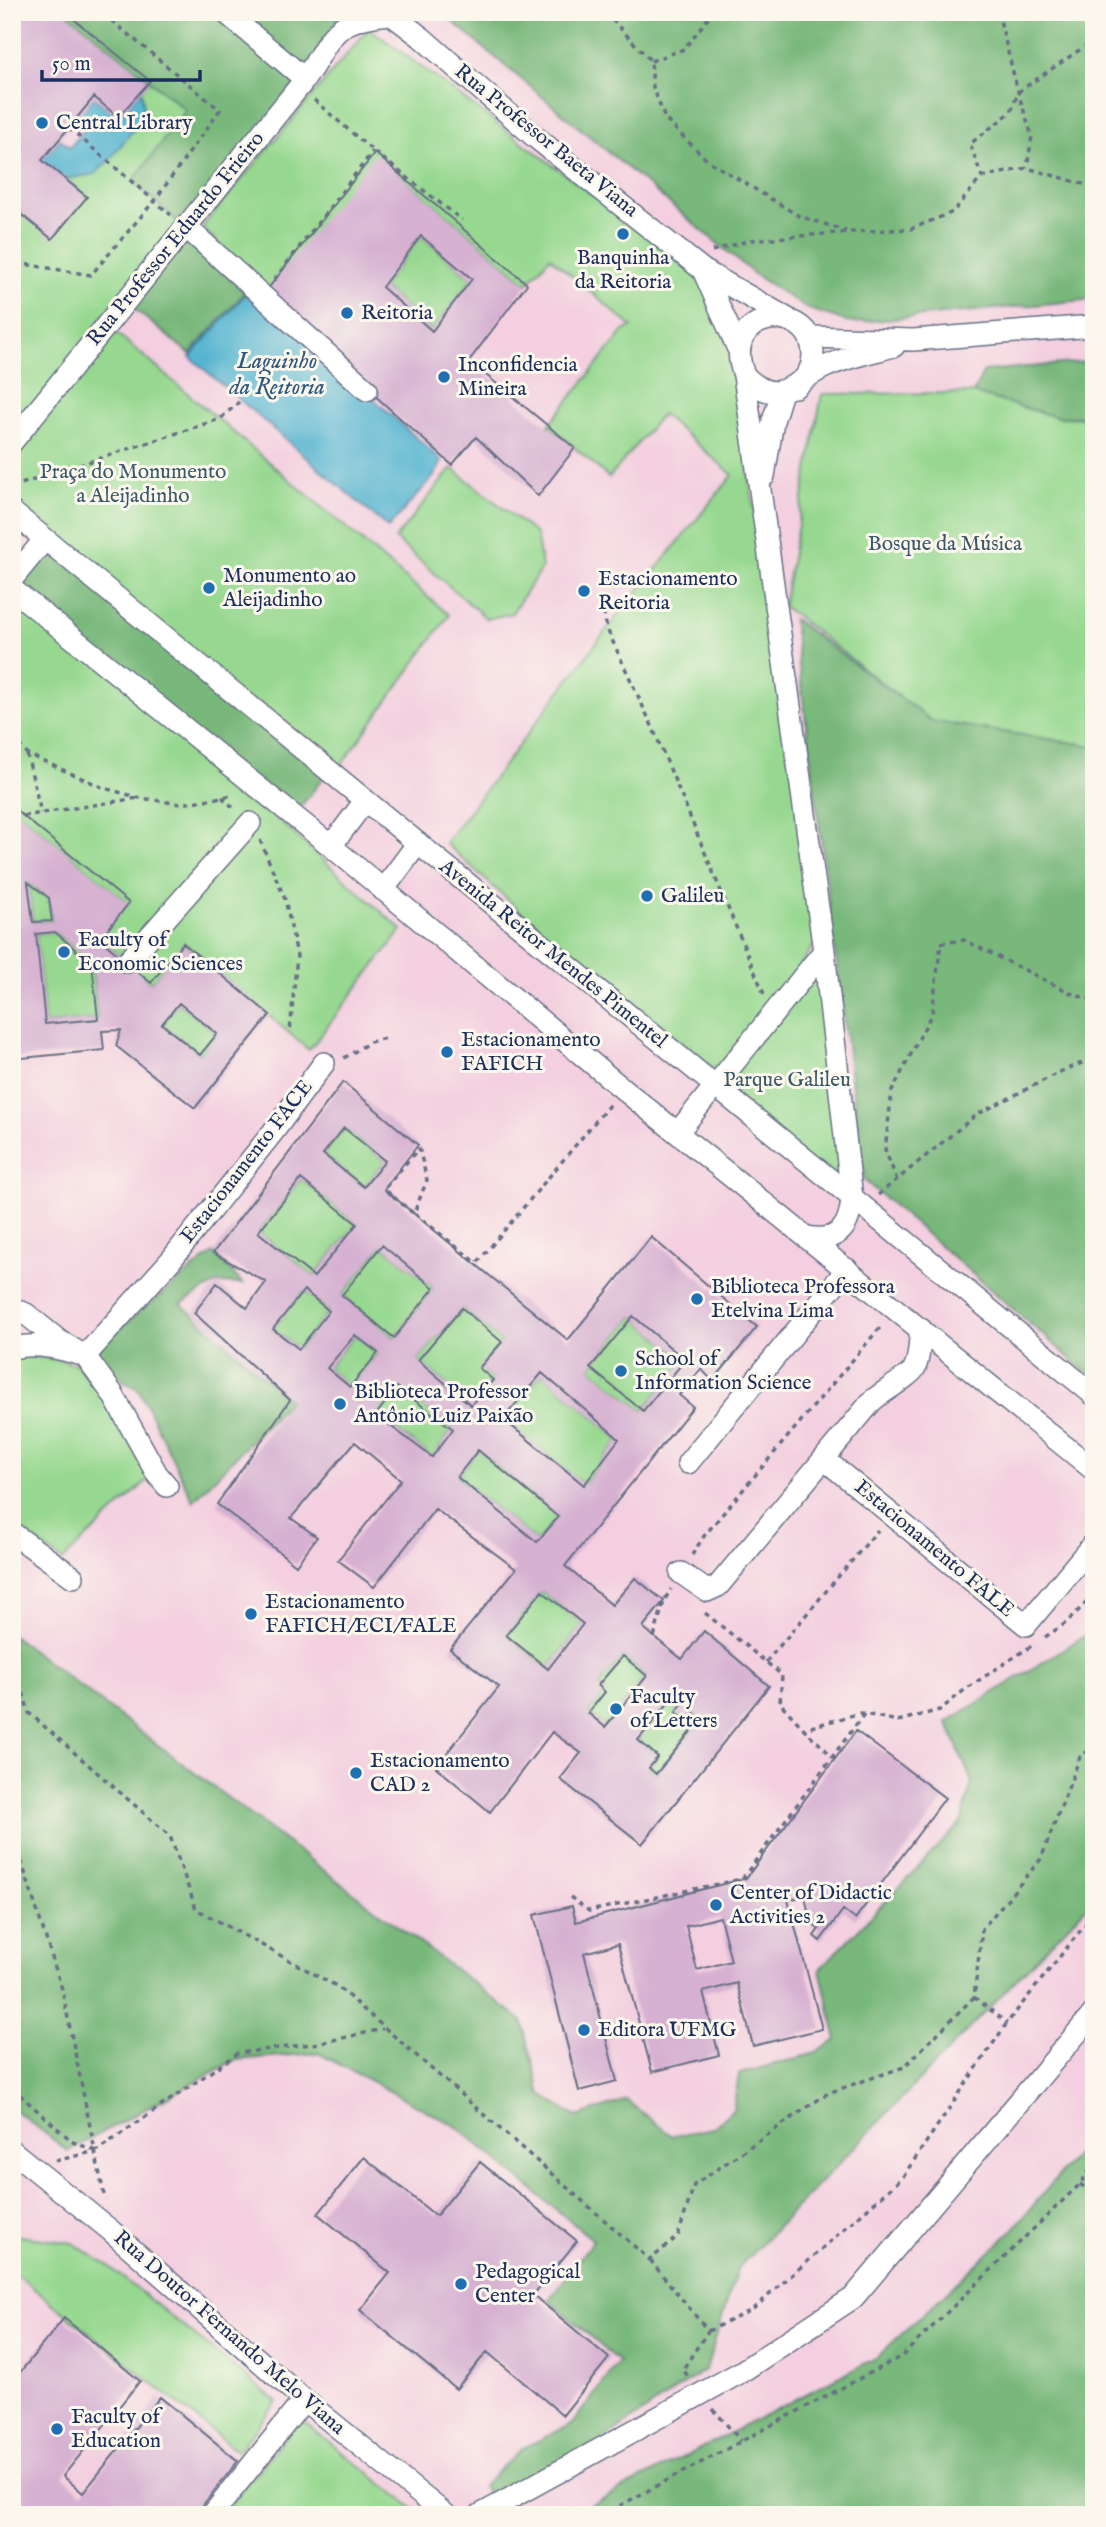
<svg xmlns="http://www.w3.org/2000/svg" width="1106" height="2527" viewBox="0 0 1106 2527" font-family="'IM FELL English',serif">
<rect width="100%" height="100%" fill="#fbf7ec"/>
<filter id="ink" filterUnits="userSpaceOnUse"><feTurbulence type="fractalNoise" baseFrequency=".0143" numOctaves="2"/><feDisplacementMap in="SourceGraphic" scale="14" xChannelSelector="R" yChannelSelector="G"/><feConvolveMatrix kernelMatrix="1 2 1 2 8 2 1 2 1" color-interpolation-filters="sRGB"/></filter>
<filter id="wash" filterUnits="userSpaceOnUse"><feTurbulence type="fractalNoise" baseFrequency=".00686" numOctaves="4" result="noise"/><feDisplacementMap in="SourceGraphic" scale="28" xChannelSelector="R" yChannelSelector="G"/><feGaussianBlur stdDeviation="1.57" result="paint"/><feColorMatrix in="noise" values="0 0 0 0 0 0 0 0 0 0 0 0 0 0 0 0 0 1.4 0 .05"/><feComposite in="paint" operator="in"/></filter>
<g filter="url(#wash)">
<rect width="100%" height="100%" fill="#f7e6d1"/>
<path fill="#f3cfdf" d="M12,12H1094V2515H12Z"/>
<path fill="#96d88f" stroke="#588476" stroke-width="2" d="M369,28L700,275L731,352L817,941L768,1012L720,1074L528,918L445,843L607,629L733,475L662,414L609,478L549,425L624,331L632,327L550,257L527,284L380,158L266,293L202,227Z
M150,81L186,110L133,181L184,227L12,433V207L87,197L65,179L95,174L109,160L145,115L141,90Z
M421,236L472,279L432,331L382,287Z
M107,325L449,615L334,775L12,512V443Z
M973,393L1057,417L1094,418V746L932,722L783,606L822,394Z
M452,468L536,534L542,567L512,613L487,619L395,539Z
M12,589L249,794L402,930L309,1050L184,943L151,983L100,939L128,903L12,807Z
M28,882L49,898L52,921L33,922Z
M55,932L92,964L98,1019L45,1024L36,934Z
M824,951L852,1198L715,1086Z
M179,1003L217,1034L200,1055L162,1024Z
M344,1128L385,1161L364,1187L323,1154Z
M301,1179L357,1224L314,1277L258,1232Z
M382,1245L434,1288L394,1338L342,1295Z
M304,1290L329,1311L299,1349L273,1329Z
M462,1308L502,1342L480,1368L493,1380L471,1405L418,1360Z
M633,1316L685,1360L643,1411L590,1368Z
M355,1335L378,1353L350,1387L327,1368Z
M22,1356L58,1359L84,1367L153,1475L62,1561L12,1523V1358Z
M542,1373L619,1439L584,1485L503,1419Z
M397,1387L453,1429L432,1457L376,1415Z
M478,1450L558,1517L537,1542L457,1477Z
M542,1591L583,1624L548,1669L506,1635Z
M623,1656L647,1676L605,1727L588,1713L605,1692L598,1685Z
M674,1696L683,1703L676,1712L687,1721L694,1713L701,1719L656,1774L649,1768L658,1757L638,1740Z
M12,2235L73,2243L107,2265L277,2402L237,2451L12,2271Z
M300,2419L422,2515H222Z"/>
<path fill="#78b87a" stroke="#4a746c" stroke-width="2" d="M65,12H338L334,33L186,227L251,285L190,354L127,303L185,228L133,181L186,110Z
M441,12H1094V299L852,323L806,308L754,274Z
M1094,361V416L1057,417L973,393L984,371Z
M45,539L329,771L293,816L12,589Z
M793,619L932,721L1094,746V1379L864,1180Z
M213,1253L243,1284L217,1283L181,1304L290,1400L193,1501L139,1390L85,1356Z
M1094,1630V1899L737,2269L706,2369L499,2511L482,2486L521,2449L572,2424L619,2362L549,2300L593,2240L456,2126L318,2053L235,2060L68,2151L12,2108V1635L522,2020L541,2095L577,2117L626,2100L672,2136L713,2128L733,2110L739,2074L816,2053L837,2040L820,1969L961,1823L972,1782L947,1722Z
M1094,2133V2515H571L876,2358L1011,2232Z"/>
<path fill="#52b3d0" stroke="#367197" stroke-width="2" d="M141,90L145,115L109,160L95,174L65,179L42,160L60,139L70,147L86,128L76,119L94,97L118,117Z
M251,288L442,461L435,475L388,528L190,357Z"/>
<g id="blocks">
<path fill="#d6b1d1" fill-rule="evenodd" d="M12,12H65L150,81L118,117L94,97L42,160L87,197L52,239L12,207Z
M375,153L527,284L469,361L575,448L538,496L476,437L452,465L263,295ZM421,236L472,279L432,331L382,287Z
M12,807L129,903L100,939L151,983L183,943L270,1015L195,1108L116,1046L121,1030L102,1031L104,1050L12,1059ZM28,882L49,898L52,921L33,922ZM55,932L92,964L98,1019L45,1024L36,934ZM179,1003L217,1034L200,1055L162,1024Z
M343,1082L418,1145L384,1189L568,1340L651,1237L757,1327L713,1381L701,1369L679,1395L693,1407L565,1566L612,1605L635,1578L664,1601L643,1627L654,1637L682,1659L704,1631L769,1686L642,1844L560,1779L581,1753L552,1732L490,1812L436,1767L499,1687L450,1649L516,1569L435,1509L374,1587L338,1560L401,1480L355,1442L291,1518L317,1537L296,1565L217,1504L290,1400L194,1313L217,1283L247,1308L266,1282L213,1253ZM344,1128L385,1161L364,1187L323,1154ZM301,1179L357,1224L314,1277L258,1232ZM382,1245L434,1288L394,1338L342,1295ZM304,1290L329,1311L299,1349L273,1329ZM462,1308L502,1342L479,1368L493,1380L471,1405L418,1360ZM633,1316L685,1360L643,1411L590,1368ZM355,1335L378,1353L350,1387L327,1368ZM542,1373L619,1439L584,1485L503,1419ZM397,1387L453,1429L432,1457L376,1415ZM478,1450L558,1517L537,1542L457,1477ZM542,1591L583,1624L548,1669L506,1635ZM623,1656L647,1676L605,1727L588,1713L605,1692L598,1685ZM674,1696L683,1703L676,1712L687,1721L694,1713L701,1719L656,1774L649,1768L658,1757L638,1740Z
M856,1731L945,1798L855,1919L843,1910L820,1941L814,1936L819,1929L811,1924L805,1896L788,1900L822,2029L753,2046L737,1983L703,1992L719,2055L652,2072L618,1944L584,1953L617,2081L579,2091L534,1915L572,1906L576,1922L746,1878ZM720,1917L731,1961L697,1970L686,1926Z
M364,2157L436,2216L480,2162L577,2241L533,2295L609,2358L563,2415L487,2352L456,2389L360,2310L390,2273L318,2214Z
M64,2318L140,2381L63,2476L83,2493L160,2397L238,2461L195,2515H38L34,2512L32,2515H12V2382Z"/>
</g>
</g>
<g filter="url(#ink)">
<use href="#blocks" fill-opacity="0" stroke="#686f86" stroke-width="2"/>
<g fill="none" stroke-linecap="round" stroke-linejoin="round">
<defs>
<path id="minor" d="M225,12L305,79
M388,12L421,37L535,137L703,270L788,319
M186,227L367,390
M703,270L738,349
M809,337L913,340L1094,326
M744,375C778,410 793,382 825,367C846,357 872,352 894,346
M795,387C806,379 813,369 813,355C813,299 718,309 744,375L824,951L852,1198C850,1227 839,1243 807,1237
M12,442L299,87C333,42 325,19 391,14
M764,476L773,421L782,392
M12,512L1094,1395
M12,579L45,539
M12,589L331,846L623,1089L1094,1470
M331,846L365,801
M383,890L418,843
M127,962L250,823
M678,1132L824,951
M12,1308L26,1314L58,1340L85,1356L112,1393L157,1474L167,1486
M12,1348C37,1342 62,1349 85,1356L171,1260L273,1132L324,1063
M824,1459L1026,1625L1094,1543
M688,1463L847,1269
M12,1533L73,1577
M681,1573L707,1591L718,1586L872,1401C880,1394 911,1375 914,1369C920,1359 919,1341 921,1329
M12,2151L110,2230L304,2400L446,2515
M212,2515L304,2400
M480,2515L741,2372L853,2298L1094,2013"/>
</defs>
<use href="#minor" stroke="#686f86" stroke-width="24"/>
<path stroke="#686f86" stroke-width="3.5" stroke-dasharray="5 5" stroke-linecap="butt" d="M605,12L651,61L653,87L665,119L707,160L799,216L846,231
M998,12L1018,92L1032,136L1027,168
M651,61L684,49L713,12
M314,100L373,151L462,220
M69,128L171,215
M982,177L1027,168L1094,187
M712,251L751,240L848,232L911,229L953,212L982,177L970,144L1011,112L1018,92L1094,40
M12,272L18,263L91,275L155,200L220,110L101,12
M274,280L373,151
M12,485H18L220,419L239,402
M601,602L607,629L652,726L764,994
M12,737L27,754L104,788L140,798L181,804L234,795
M27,754L41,813
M222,797L236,810
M23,816L138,798
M260,840L285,899L297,955L290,1032
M344,1058L370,1042L385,1038
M419,1148L427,1180L414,1213L477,1263L610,1104
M897,1180L885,1150L892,1091L932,1013L941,943L964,940L1075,995L1094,1000
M878,1195L976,1115L1062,1071L1094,1058
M413,1213L384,1189L419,1148
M692,1555L704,1536L883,1324
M705,1613L782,1675L780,1703L804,1729
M654,1637L664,1601L671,1589
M1045,1637L1066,1623L1094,1595
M12,1654L29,1713L170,1836L196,1909L338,1987L650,2260L678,2236L694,2185L828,2093L904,2067L974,1997L982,1929L1041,1859L1080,1757L1094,1747
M766,1662L878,1530
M835,1759L804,1729L860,1713L898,1721L940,1710L967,1688L1033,1645
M12,1832L62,1989L105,2200
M570,1897L589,1911L742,1879L864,1714
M974,1997L1007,2023
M12,2088L73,2142L96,2151
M55,2161L96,2151L238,2053L320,2043L383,2029
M1080,2184L1094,2194
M650,2260L708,2331L683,2369L689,2378
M708,2331L752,2310L902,2178L1007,2023L1088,1921L1094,1908
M713,2409L741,2441
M602,2515L902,2356L1080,2184L1094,2164"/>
<use href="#minor" stroke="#fff" stroke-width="21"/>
</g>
</g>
<g fill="#1f6fb2" stroke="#fbf7ec" stroke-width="2.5">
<circle cx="42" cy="123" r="7"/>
<circle cx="623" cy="234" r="7"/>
<circle cx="347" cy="313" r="7"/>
<circle cx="444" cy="377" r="7"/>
<circle cx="209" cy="588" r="7"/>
<circle cx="584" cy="591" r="7"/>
<circle cx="647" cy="896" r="7"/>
<circle cx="64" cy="952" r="7"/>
<circle cx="447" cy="1052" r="7"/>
<circle cx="697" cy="1299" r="7"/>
<circle cx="621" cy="1371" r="7"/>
<circle cx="340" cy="1404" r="7"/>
<circle cx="251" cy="1614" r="7"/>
<circle cx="616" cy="1709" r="7"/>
<circle cx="356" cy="1773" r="7"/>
<circle cx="716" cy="1905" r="7"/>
<circle cx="584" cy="2030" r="7"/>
<circle cx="461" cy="2284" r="7"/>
<circle cx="57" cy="2429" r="7"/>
</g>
<g text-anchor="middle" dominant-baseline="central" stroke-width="6" stroke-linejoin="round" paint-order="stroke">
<g font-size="21" fill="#1b2f5e" stroke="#fbf7ec" text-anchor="start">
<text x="56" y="123">Central Library</text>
<text x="623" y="258" text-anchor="middle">Banquinha<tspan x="623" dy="24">da Reitoria</tspan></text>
<text x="361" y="313">Reitoria</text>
<text x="458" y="365">Inconfidencia<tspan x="458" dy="24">Mineira</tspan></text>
<text x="223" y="576">Monumento ao<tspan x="223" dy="24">Aleijadinho</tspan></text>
<text x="598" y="579">Estacionamento<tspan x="598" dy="24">Reitoria</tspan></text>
<text x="661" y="896">Galileu</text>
<text x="78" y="940">Faculty of<tspan x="78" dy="24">Economic Sciences</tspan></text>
<text x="461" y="1040">Estacionamento<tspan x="461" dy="24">FAFICH</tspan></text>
<text x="711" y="1287">Biblioteca Professora<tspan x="711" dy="24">Etelvina Lima</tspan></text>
<text x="635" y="1359">School of<tspan x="635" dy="24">Information Science</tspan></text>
<text x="354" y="1392">Biblioteca Professor<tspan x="354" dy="24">Antônio Luiz Paixão</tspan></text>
<text x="265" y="1602">Estacionamento<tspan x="265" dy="24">FAFICH/ECI/FALE</tspan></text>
<text x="630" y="1697">Faculty<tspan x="630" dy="24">of Letters</tspan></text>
<text x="370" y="1761">Estacionamento<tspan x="370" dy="24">CAD 2</tspan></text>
<text x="730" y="1893">Center of Didactic<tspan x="730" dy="24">Activities 2</tspan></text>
<text x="598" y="2030">Editora UFMG</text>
<text x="475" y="2272">Pedagogical<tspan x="475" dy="24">Center</tspan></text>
<text x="71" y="2417">Faculty of<tspan x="71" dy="24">Education</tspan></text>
</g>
<g font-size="21" fill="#1b2f5e" stroke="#fbf7ec">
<text transform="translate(546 141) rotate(39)">Rua Professor Baeta Viana</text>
<text transform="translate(176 239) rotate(-51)">Rua Professor Eduardo Frieiro</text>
<text transform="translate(553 954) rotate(39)">Avenida Reitor Mendes Pimentel</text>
<text transform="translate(247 1162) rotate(-52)">Estacionamento FACE</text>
<text transform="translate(934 1549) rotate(40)">Estacionamento FALE</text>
<text transform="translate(229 2333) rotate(41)">Rua Doutor Fernando Melo Viana</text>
</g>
<g font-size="21" fill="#3a596a" stroke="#fbf7ec">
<text x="133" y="472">Praça do Monumento<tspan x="133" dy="24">a Aleijadinho</tspan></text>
<text x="945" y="544">Bosque da Música</text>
<text x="787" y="1080">Parque Galileu</text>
</g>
<g font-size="23" font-style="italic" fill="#2c5780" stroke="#fbf7ec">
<text x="277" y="361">Laguinho<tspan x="277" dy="26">da Reitoria</tspan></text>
</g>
</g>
<rect width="1106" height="2527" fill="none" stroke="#fbf7ec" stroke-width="42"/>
<path d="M42 70v10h158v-10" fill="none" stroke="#1b2f5e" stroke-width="3.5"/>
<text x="52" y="70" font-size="21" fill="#1b2f5e" stroke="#fbf7ec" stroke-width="5" paint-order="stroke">50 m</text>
</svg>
